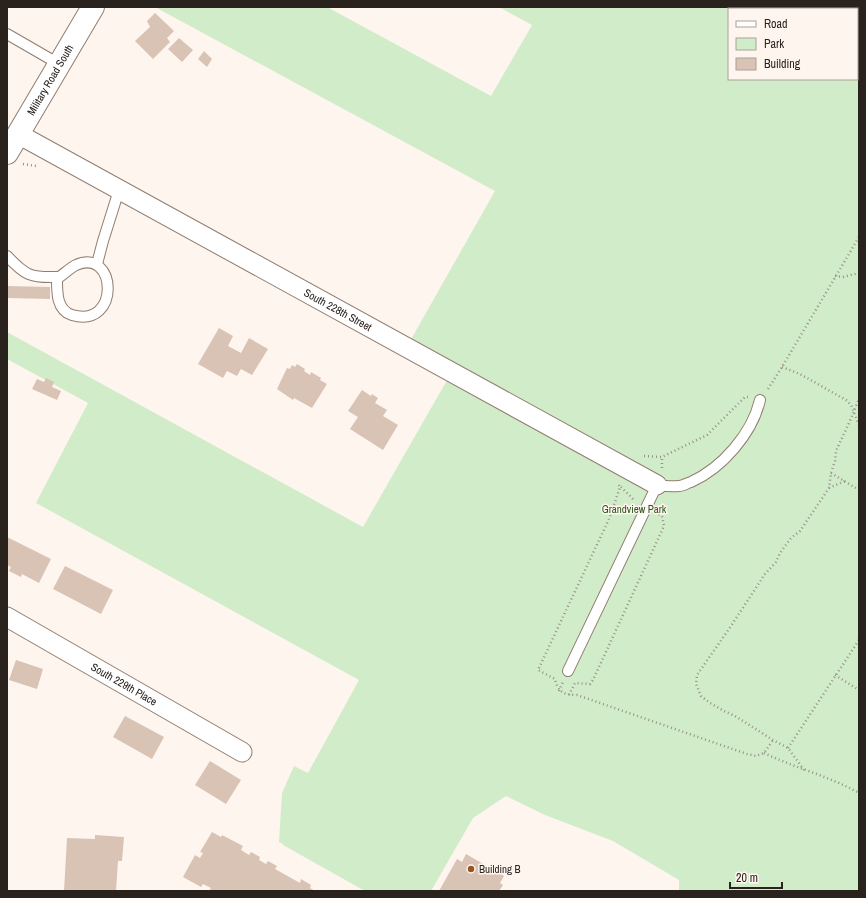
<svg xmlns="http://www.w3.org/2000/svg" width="866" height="898" viewBox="0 0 866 898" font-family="'Archivo Narrow',sans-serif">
<rect width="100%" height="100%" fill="#fef5ef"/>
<path fill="#d1ecc8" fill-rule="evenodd" d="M155,7H327L491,96L532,25L499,7H859V891H679V880L613,841L545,815L506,796L473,818L431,891H365L283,845V844L279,842L282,793L294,766L308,773L359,680L36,503L88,403L7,359V332L363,527L450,375L405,350L495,191ZM729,9H857V79H729Z"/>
<path fill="#d8c3b5" d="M155,13L174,31L167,38L170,42L153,59L135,41L150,27L147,21Z
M179,38L193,50L182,62L168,49Z
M204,51L212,59L207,67L198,59Z
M7,286L50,287V299L7,298Z
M219,328L233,336L228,346L241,353L249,338L268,349L252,375L241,369L237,376L227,371L223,378L198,364Z
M297,364L305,369L304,371L310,375L311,372L321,378L320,380L327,384L312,408L294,398L293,400L277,389L287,368L290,369L292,365L295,367Z
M46,378L54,382L52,387L61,391L57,400L32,389L37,379L44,382Z
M362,390L371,396L372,394L378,398L375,403L387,410L383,416L398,425L383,450L350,429L358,417L348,411Z
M7,537L51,559L39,583L22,574L21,577L9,571L11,567L7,565Z
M65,566L113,590L101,614L53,589Z
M16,660L43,669L37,689L9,680Z
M125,716L164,737L152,759L113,737Z
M210,761L241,780L226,804L195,785Z
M212,832L221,837L222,835L243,846L241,850L249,855L251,852L260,857L259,860L266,864L268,861L277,866L275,869L300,883L301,879L311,885L310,888L315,891H209L211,888L203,884L201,887L183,877L195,855L200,858L203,853L200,852Z
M95,835L124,837L122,861H118L116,891H64L67,838L95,839Z
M466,854L504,876L500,883L503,885L499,891H439L457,859L462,862Z"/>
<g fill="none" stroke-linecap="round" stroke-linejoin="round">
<defs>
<path id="service" d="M7,34L59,64
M7,256C25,275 30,278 57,277L58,278C64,274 70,268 76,265C117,247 121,329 72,315C56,310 57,291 57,277
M97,264L103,241L119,190
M568,671L657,485C664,486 672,487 679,486C683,486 687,483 691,482C722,468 752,434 760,400"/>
<g id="minor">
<path id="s1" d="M18,134L657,485"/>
<path id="s2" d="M7,617L242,752"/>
</g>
<g id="secondary">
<path id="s3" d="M7,153L93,7"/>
</g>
</defs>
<use href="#service" stroke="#907d70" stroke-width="12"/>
<use href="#minor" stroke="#907d70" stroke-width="21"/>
<use href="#secondary" stroke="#907d70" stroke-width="24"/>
<path stroke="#98908a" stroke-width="2.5" stroke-dasharray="1 3" stroke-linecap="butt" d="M23,164L36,166
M835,276L843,277L859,273
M782,367L800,374L846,400L851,405L859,425
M768,389L782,367L859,237
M644,456L662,457L707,435L745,397H748
M662,468V457
M831,473L859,490
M619,485L620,487L610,517L538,670L555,679C558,692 564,695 577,695L747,754L756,756L764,753L773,740
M621,487L634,500
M829,488L845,481
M835,675L859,690
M559,691L563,682
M569,695L575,683L590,684L593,680L664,526L662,516L658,514
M788,748L859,640
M764,753C795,768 829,776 859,793
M804,770L788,748L773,740L735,716L724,711L710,703L701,696L696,684L697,675L731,626L765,574L776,562L780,553L791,538L800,531L829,488L831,473L835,461L836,451L849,423L859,399"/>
<use href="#service" stroke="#fff" stroke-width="10"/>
<use href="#minor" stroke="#fff" stroke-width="19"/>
<use href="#secondary" stroke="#fff" stroke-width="22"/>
</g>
<circle fill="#975820" stroke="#fef5ef" stroke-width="1.5" cx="471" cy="869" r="4"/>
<g text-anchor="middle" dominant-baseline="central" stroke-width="3" stroke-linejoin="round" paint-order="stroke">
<g font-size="11" fill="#2a221d" stroke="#fef5ef">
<text stroke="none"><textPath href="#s3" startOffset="85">Military Road South</textPath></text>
<text stroke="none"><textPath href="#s1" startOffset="365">South 228th Street</textPath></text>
<text stroke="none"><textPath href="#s2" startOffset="135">South 229th Place</textPath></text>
</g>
<g font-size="11" fill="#2c561c" stroke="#fef5ef">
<text x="634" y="509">Grandview Park</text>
</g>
<g font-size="11" fill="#2a221d" stroke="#fef5ef" text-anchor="start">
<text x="479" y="869">Building B</text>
</g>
</g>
<rect width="866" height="898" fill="none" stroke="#2a221d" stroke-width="16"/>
<rect x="728" y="8" width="130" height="72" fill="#fef5ef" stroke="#a9a19b"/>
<rect x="736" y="21" width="20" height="6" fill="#ffffff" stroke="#a9a19b"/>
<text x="764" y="28" font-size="12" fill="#2a221d">Road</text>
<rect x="736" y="38" width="20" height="12" fill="#d1ecc8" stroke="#a9a19b"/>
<text x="764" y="48" font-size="12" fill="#2a221d">Park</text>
<rect x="736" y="58" width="20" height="12" fill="#d8c3b5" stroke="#a9a19b"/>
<text x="764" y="68" font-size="12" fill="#2a221d">Building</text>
<path d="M730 882v6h52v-6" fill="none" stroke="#2a221d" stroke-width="2"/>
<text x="736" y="882" font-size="12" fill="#2a221d" stroke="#fef5ef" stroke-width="3" paint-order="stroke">20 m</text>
</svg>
